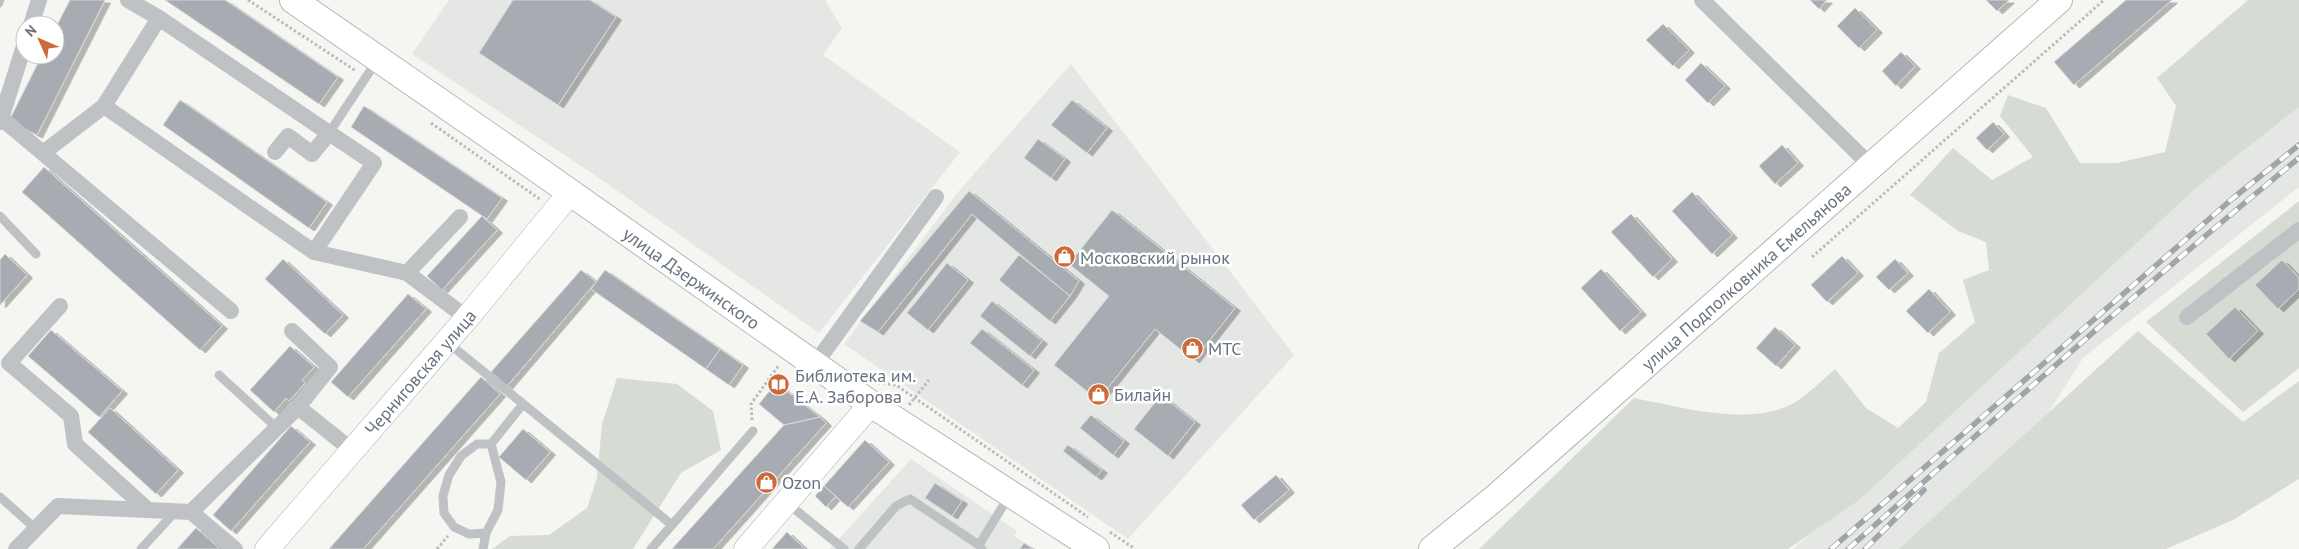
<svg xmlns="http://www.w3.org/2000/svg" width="2299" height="549" viewBox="0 0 2299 549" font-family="'PT Sans',sans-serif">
<defs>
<filter id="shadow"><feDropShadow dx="5.5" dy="3" stdDeviation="0" flood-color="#0004"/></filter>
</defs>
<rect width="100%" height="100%" fill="#f5f5f2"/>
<path fill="#e5e7e5" d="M449,0H825L842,28L823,55L960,152L819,333L599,178L412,54Z
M1071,64L1294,355L1128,539L844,344L958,192Z
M2299,90V187L2083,358L2041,424L1918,549H1793L1967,396Z
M911,459L1017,531L1014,536L1033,549H830Z"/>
<path fill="#d6dbd4" d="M2248,0H2299V107L2198,186L1859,500L1788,549H1479L1634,398C1680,407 1746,426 1790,405C1806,397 1821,381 1835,369L1866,408L1898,428L1926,402L1939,353L1975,322L1963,280L1989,270L1986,242L1958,231L1910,195L1953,148L1992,180L2033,157L2000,116L2008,95L2046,108L2080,163H2117L2165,152L2176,106L2157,78Z
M2299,201V368L2243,412L2146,322Z
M2138,331L2243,422L2299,381V479L2233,520L2166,549H1899Z
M617,378L677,384L713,411L721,450L681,473L633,549H492L510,536L549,535L587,508L597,478L602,424Z"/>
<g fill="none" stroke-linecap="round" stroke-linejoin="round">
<path stroke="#b8c1c5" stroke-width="5" d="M0,5L2,0"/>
</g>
<path fill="#a6acb1" stroke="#d6d6d5" filter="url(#shadow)" d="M70,0H105L37,135L9,121L42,55H55V29Z
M165,0H225L338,77L319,104Z
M513,0H590L616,17L558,105L479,53Z
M1810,0H1827L1819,9Z
M1986,0H2009L1997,11Z
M2126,0H2172L2074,85L2054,62Z
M1855,8L1877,30L1859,48L1837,26Z
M1663,24L1689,50L1673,66L1646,40Z
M1901,52L1915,66L1896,86L1882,71Z
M1701,63L1725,86L1708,103L1685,80Z
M180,100L327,202L309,228L163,125Z
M1072,100L1107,128L1087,153L1051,125Z
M364,106L502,198L487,219L351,127Z
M1993,122L2004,134L1987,150L1976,138Z
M1038,139L1065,159L1051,178L1024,158Z
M1782,145L1798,163L1775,184L1759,166Z
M44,167L222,326L200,350L22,192Z
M969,191L1079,281L1070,296L972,214L878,332L860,321Z
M1692,192L1732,235L1712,254L1672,211Z
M1112,210L1235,308L1194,360L1155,329L1098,400L1054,365L1109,296L1069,264Z
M1631,214L1672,259L1653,277L1611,232Z
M482,216L497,230L442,290L427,276Z
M5,254L27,275L0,305V260Z
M1019,255L1070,296L1050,321L999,280Z
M1842,256L1858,273L1827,302L1811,285Z
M283,259L343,315L325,334L265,279Z
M1895,259L1908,273L1889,290L1876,277Z
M2282,260L2299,278V289L2278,309L2255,285Z
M947,263L968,280L928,330L907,313Z
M1601,269L1641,312L1620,331L1581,288Z
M581,270L596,282L507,386L491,372Z
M605,270L720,349L706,369L591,289Z
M1929,289L1950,312L1928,333L1906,311Z
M408,294L426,309L348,397L331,382Z
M992,301L1042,341L1030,356L980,316Z
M2235,307L2258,331L2229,359L2206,334Z
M1775,327L1795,345L1776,366L1756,348Z
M982,329L1034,370L1022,385L970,343Z
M51,330L122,391L99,417L28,356Z
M290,346L314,367L302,380L305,383L289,401L286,398L274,412L250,390Z
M720,349L743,365L729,385L706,369Z
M481,377L500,394L363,549H329Z
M776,383L820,417L784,425L759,404Z
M1161,395L1195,422L1168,456L1134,429Z
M110,408L178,470L156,494L88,432Z
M1091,415L1124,441L1113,455L1080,428Z
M820,417L826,423L713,549H672L784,425Z
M291,426L310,442L231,531L213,515Z
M523,429L550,452L526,480L499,457Z
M865,440L889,462L848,507L824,486Z
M1068,445L1102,470L1096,477L1063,451Z
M1276,475L1289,490L1254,520L1241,505Z
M935,483L962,501L952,516L925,498Z
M824,486L836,496L826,507L815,496Z
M196,528L219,548L218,549H177Z
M787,532L805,549H772Z
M1024,543L1033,549H1020Z"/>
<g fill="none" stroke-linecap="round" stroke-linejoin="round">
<defs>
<g id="secondary">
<path id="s1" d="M267,549L467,318L570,193"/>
<path d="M746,549L871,404"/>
</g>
<g id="primary">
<path id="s2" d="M293,0L517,155L871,404L1096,549"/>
<path id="s3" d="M1432,549L1496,497L2059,0"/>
</g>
</defs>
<use href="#secondary" stroke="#b2b6ba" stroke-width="25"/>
<use href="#primary" stroke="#b3b6b9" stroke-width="28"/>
<path stroke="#b9bbbd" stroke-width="3" stroke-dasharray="2.5 2.5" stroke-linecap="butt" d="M248,0L356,71
M431,123L541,200
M1812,257L2104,0
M878,383L896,385L1088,517
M909,405L929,380
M752,420L751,404L779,365
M1110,532L1135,549
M437,549L448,536"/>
<path stroke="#bfc2c5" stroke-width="9" d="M329,133L376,62
M0,216L36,254
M447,342L672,525L753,431
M219,375L277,428
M0,497L36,529
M787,503L844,549
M486,533L469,534L454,527L444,513L443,496L449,475L461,456L477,444H491
M979,545L1009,496
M141,549L176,511
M483,549L486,533L498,510L501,482L491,444L523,404
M651,549L672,525
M859,549L896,506L910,499L979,545L982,549"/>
<path stroke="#bfc2c5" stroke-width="16" d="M128,0L159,18
M1702,0L1871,166
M31,25L39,0
M104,106L314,252L374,163L329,133
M1,118L231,311
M0,122L25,43
M43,153L104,106L159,18L329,133L312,154L288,136L275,152
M460,217L407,273L467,318
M314,252L407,273
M60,306L9,363L71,416L75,444L148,510
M2187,317L2299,230
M292,331L330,367L298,407
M815,364L936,197
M191,512L298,407L353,451
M16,549L58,506L191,512L235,549"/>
<use href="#secondary" stroke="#fff" stroke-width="24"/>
<use href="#primary" stroke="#fff" stroke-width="26"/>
<defs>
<path id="rail" d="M1831,549L2232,199L2299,145
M1848,549C1997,417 2145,284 2299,158
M1865,549L1924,490"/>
</defs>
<use href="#rail" stroke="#a1a5aa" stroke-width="5.5"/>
<use href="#rail" stroke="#fff" stroke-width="4" stroke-dasharray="11" stroke-linecap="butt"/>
</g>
<defs>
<symbol id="shop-disc" viewBox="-11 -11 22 22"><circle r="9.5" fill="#cc6a3b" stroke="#fff"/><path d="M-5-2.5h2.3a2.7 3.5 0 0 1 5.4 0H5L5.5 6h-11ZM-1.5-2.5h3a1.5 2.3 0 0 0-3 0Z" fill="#fff"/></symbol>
<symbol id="library-disc" viewBox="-11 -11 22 22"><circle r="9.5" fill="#cc6a3b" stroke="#fff"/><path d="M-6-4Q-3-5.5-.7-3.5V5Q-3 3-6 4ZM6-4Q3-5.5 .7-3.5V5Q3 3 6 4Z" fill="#fff"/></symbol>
</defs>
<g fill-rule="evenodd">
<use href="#shop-disc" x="1052" y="244" width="25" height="25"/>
<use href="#shop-disc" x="1180" y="336" width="25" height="25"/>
<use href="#library-disc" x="766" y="372" width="25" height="25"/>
<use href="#shop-disc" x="1086" y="382" width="25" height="25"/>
<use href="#shop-disc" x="754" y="470" width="25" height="25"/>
</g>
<g text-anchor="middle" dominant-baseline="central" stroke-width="5" stroke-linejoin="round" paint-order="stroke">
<g font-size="18" fill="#68737f" stroke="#fff" text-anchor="start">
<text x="1080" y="257">Московский рынок</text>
<text x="1208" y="348">МТС</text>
<text x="795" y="375">Библиотека им.<tspan x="795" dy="21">Е.А. Заборова</tspan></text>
<text x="1114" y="394">Билайн</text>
<text x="782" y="482">Ozon</text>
</g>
<g font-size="18" fill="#68737f" stroke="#fff">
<text stroke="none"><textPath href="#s3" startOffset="416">улица Подполковника Емельянова</textPath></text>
<text stroke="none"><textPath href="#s2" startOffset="486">улица Дзержинского</textPath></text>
<text stroke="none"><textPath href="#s1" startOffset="234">Черниговская улица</textPath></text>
</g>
</g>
<g transform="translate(40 40) rotate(315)"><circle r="24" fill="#ffffff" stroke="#c3c7cc"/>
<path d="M0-4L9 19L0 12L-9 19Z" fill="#cc6a3b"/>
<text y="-8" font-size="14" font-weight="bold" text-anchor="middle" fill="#68737f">N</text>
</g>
</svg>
